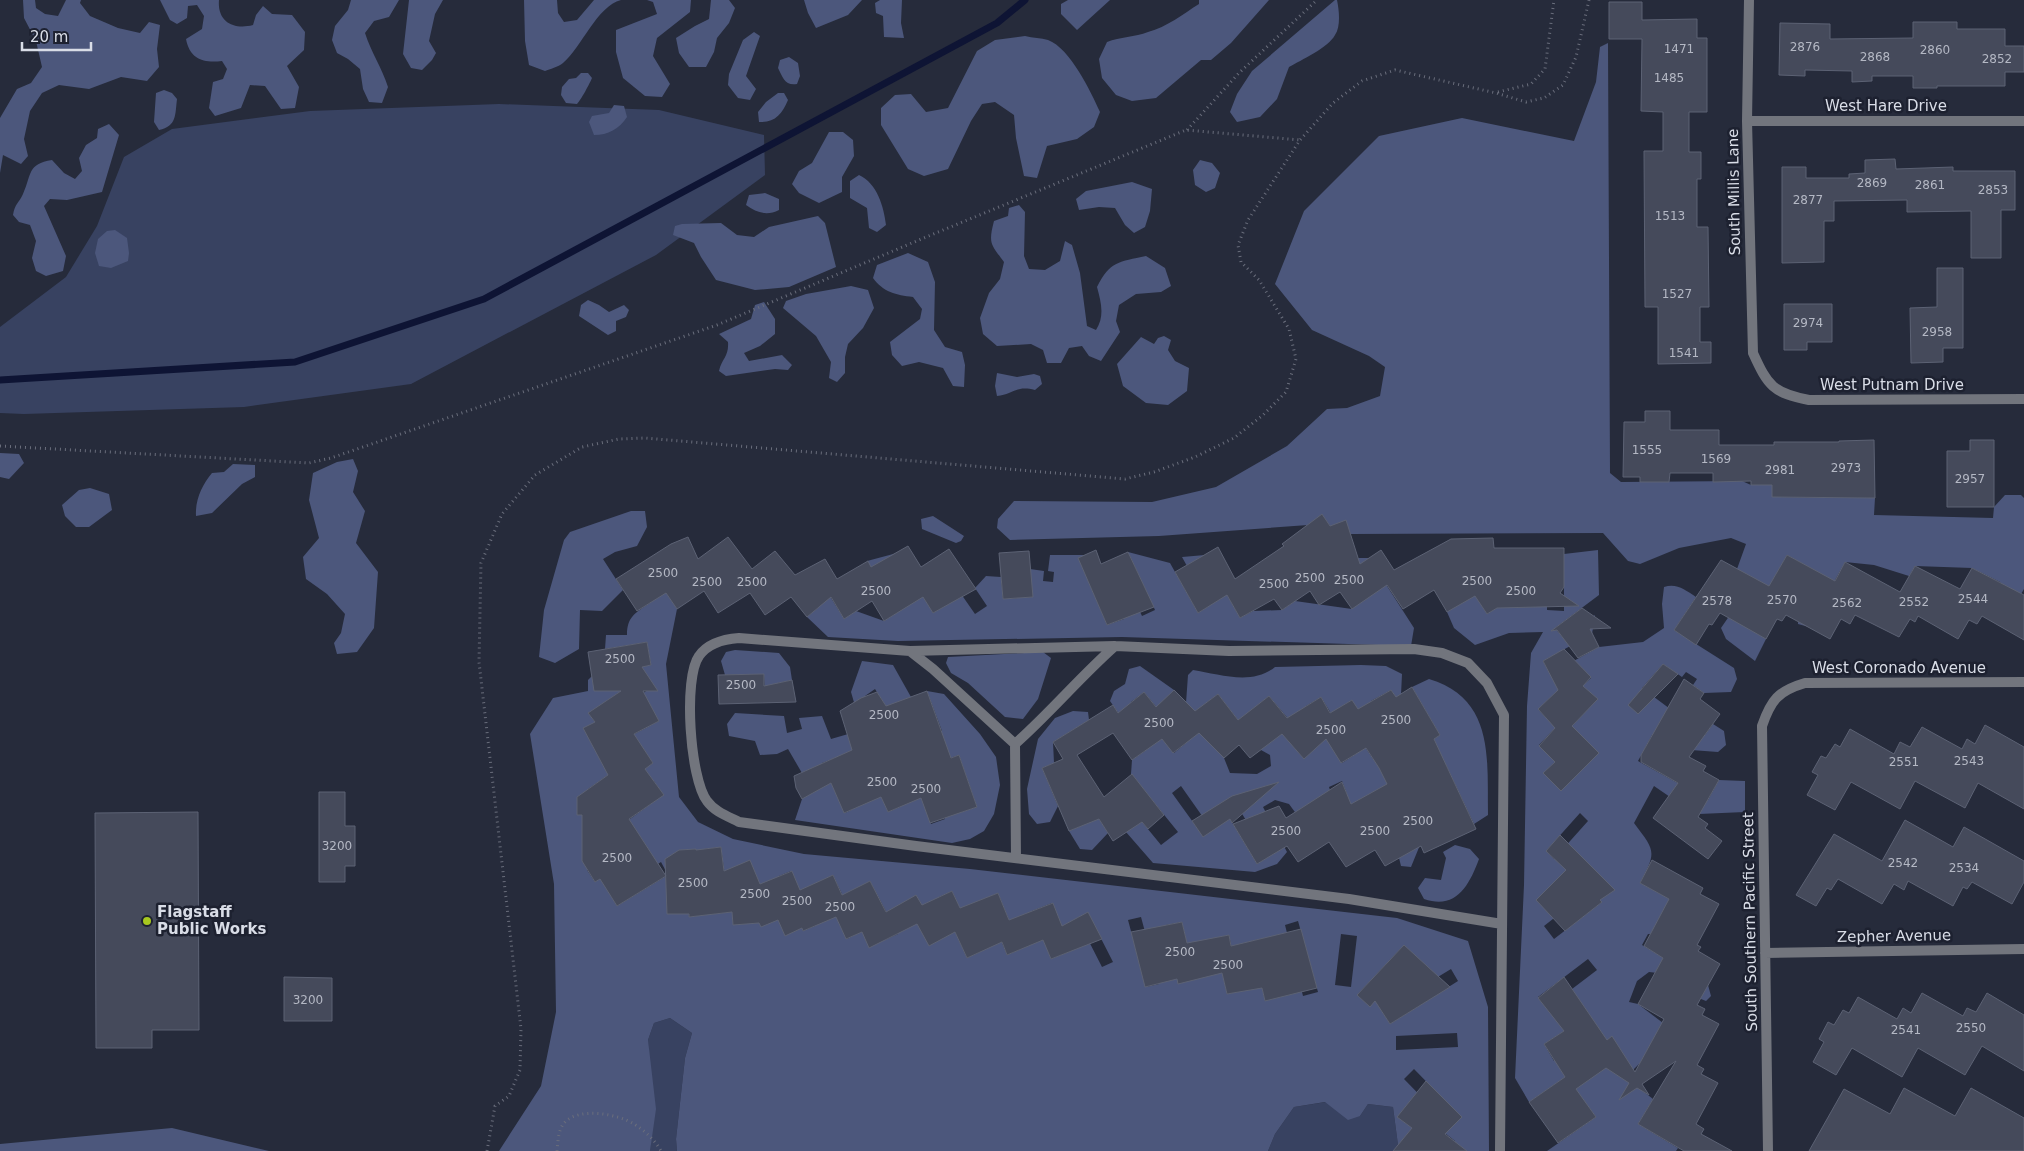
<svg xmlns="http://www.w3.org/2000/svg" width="2024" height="1151" viewBox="0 0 2024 1151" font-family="'DejaVu Sans',sans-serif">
<rect width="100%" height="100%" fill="#262b3b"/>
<path fill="#384261" d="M499,104L659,110L764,135L765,175L656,255L411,384L244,407L24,414L0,413V327L66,277L97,226L124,157L172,129L310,111Z
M670,1018L692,1033L685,1058L676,1139L677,1151H650L651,1134L648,1040L654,1023Z
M1326,1102L1334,1108L1360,1116L1368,1104L1393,1107L1398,1145L1393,1151H1268L1275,1134L1294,1107Z"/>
<path fill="#4c577c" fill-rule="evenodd" d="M23,0H35L36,8L45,14L58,16L66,0H81L80,3L90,16L118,28L140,33L149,22L160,25L157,49L159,67L147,81L121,77L89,89L59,85L42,93L30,111L24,139L28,156L21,164L3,155L0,173V118L17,89L31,83L42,67L36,41L24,18Z
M160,0H219C217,22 234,30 253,25L256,15L263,6L272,14L292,15L305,32L304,50L287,66L299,87L295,108L281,109L265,86L250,85L241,108L215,116L209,108L213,82L223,79L227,69L222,61C204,63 190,60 186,39L202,29L204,16L197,5L188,6L187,18L177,24L170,20Z
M351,0H399L389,17L374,21L365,33C371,52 382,68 388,87L382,103L369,102L363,89L360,69L348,59L337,53L332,40L335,26L348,10Z
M409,0H443L435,14L429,41L436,53L432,60L422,70L411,68L403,54Z
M524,0H557L558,13L564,22L577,20L594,0H621C597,6 582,47 563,63C558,67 550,69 545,71L529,65L525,41Z
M647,0H691L690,12L657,38L653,56L670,84L662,97L645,96L623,78L616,52V30L657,14L653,2Z
M711,0H729L735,8L729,23L717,38L714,52L706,67H689L679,53L676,38L695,26L709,19Z
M804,0H862L848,15L816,28L808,13Z
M880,0H902L901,23L904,38L884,37L883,16L876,13L875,3Z
M1068,0H1110L1077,30L1061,14V4Z
M1199,0H1269L1231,43L1211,60H1201L1156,98L1132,101L1116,95L1102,78L1099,59L1107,42C1120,37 1135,37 1148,32C1167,27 1183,14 1199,4Z
M1335,0H1337C1339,10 1341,26 1335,35C1328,48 1301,60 1289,67L1277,99L1260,117L1237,122L1230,112L1237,94L1252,71Z
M754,32L760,36L746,76L756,89L750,100L738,98L728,85L729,74L743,40Z
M1025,36C1033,38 1041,38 1048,40C1070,48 1091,92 1100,112L1094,127L1077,139L1047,146L1037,178L1024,176L1016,138L1014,115L995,102L982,104L971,121L948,169L924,176L908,169L881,125V108L895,95L911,94L926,112L948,108L977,51L995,40Z
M1608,43L1610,473L1621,482L1742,481L1751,485H1772V497L1875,498L1874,515L1993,518L1994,507L2005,495H2021L2024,498V589L2014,606L2000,582L1972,568L1915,566L1909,576L1874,565L1845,562L1809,627L1798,624V610L1812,569L1787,555L1747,627L1766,639L1755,661L1726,639L1721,628L1734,609L1737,569L1746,544L1731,538L1679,548L1640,564L1628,561L1603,533L1350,534L1346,521L1331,527L1322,515L1308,525L1159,536L1010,540L997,528L998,519L1014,501L1152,502L1216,487L1287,446L1327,409L1347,408L1380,396L1385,367L1369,356L1312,330L1275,284L1304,211L1379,136L1462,118L1574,141L1596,82L1600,47Z
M789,57L798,63L800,76L797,84C785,86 783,78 778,68L780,60Z
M581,73H588L592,78C590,83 581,100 577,104L566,103L561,95L562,87L569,79L576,78Z
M164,90L172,93L177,99C175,115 177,126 159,130L154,122L156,93Z
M778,93H784L788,100C782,114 775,123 759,122L758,112L766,102Z
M614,105L624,106L627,117C619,129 608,135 594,135L589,122L592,116L609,113Z
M109,124L119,135L102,192L67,200L50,199L44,206L66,256L63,271L46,276L36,271L32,258L36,241L30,225L19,222L13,215C15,203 19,203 23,194C32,174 27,164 52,160L64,173L75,179L82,171L79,158L86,145L97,138L98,129Z
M829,132H843L853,140L854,156L842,177V192L819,203L799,193L792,184L799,171L812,163Z
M1200,160L1212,163L1220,173L1215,188L1206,192L1195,185L1193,170Z
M859,175C877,183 884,207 886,225L877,232L869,228L867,208L850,198V181Z
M1132,182L1152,189L1150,211L1145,227L1134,233L1125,225L1115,208L1099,207L1079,210L1076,199L1086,191Z
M765,193L779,199V210C767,216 757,213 746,205L749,195Z
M1019,205L1025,212L1024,256L1029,269L1045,270L1060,261L1065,241L1072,245L1080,273L1087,326L1096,330C1105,316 1101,302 1097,287C1110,261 1119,262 1146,256L1165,268L1171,286L1161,292L1136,294L1119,305L1116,321L1120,332L1101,361L1089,356L1082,346L1069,348L1061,363H1047L1043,350L1031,344L997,346L983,334L980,318L989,293L1000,279L1004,262C991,244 988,244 994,221L1008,216L1009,208Z
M818,216L825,223L836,267L789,287L755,290L716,280L701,257L694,243L673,235L675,226L682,224L721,223L737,235L754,237L769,227Z
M115,230L127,238L129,253L128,261L111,268L99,266L95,253L98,239L107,231Z
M908,253L928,262L935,282L934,330L945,347L962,352L965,365L964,387L953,386L943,368L919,362L902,366L892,355L890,342L920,319L922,309L913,297C896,295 883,292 873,278L877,265Z
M851,286L868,290L874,308L863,328L848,344L845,357V373L837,382L829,378L831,362L816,336L783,308L786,301L806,294Z
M588,300L599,305L609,312L624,305L629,310L626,317L616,321V331L608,335L579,316L581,305Z
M764,302L775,319V334L760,346L744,353L749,361L782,355L792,365L788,370L775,369L726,376L719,371C722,358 729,357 728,342L719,334L751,319L755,305Z
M1164,336L1171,340L1168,350L1175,361L1189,368L1187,391L1168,405L1146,403L1123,386L1117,364L1141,337L1154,344L1158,338Z
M997,373L1017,377L1034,374L1040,376L1042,384L1035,390C1016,385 1014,394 997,396L995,386Z
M0,453L19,454L24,463L9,479L0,477Z
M353,459L358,471L353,492L365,511L356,543L378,572L374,628L357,652L337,654L334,643L341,633L345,614L327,594L306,579L303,557L319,538L309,500L313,473L337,462Z
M233,464L255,465V477L242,484L212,513L196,516C195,500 202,485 212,473L224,472Z
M90,488L109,494L112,510L89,527H76L65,516L62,505L79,490Z
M631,511H645L647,527L637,546L615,552L603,559L623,590L602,611L580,610L579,649L555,663L539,657L544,610L564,540L570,532Z
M933,516L964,536L961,541L956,543L922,529L921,519Z
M1598,550L1599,595L1555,628L1564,639L1595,615L1592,634L1543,661L1550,674L1599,647L1643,642L1664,628L1662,604L1664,587C1677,583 1685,590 1696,597L1674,630L1734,668L1737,679L1731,692L1704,693L1693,685L1697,679L1686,672L1682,677L1663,664L1642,688L1705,735L1713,724L1724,731L1726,745L1718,752L1691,750L1652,735L1638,761L1708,800L1719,780L1745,781V812L1699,814L1689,810L1654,786L1634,823C1655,851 1657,851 1640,883L1710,921L1703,933L1648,934L1642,945L1708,985L1711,996L1706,1001L1691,995L1667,974L1649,972L1637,981L1629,1002L1638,1004L1663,1023L1640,1063L1632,1071L1639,1088L1653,1099L1638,1124L1678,1148L1676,1151H1547L1596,1117L1587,1105L1579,1111L1568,1094L1586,1063L1529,1102L1515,1078L1524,885L1527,706L1531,653L1543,632L1509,633L1475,645L1454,628L1447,612L1472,591L1487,614L1547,576V610L1564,611V554ZM1582,668L1591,678L1547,719L1538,709ZM1589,692L1597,699L1547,754L1539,745ZM1581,735L1599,753L1561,791L1544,773ZM1580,813L1588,821L1554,859L1546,851ZM1591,889L1602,902L1554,939L1544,926ZM1588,959L1597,970L1547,1008L1538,997ZM1589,1015L1555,1061H1554L1544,1044Z
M1128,552L1170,563L1198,613L1209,606L1182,557L1205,555L1240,618L1253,611L1282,610L1295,601L1352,609V558H1369L1414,628L1411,646L1122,637L898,641L828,637L807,617L820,606V580L844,619L856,611L884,621L898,612L867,561L897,553L933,613L945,606L943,568L975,614L987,606L975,588L986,576L1001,577L1003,599L1032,597L1030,569L1044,571L1043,581L1053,582L1054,572L1048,571L1050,555H1087L1079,559L1107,625L1124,619L1107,578L1123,576L1142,616L1155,610Z
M662,585L677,609L666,664L679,797L698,822L733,839L804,854L970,869L1397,918L1468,941L1488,1007L1489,1151H1448L1455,1141L1408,1104L1398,1117L1425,1138L1398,1145L1393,1107L1368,1104L1360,1116L1348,1120L1325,1102L1294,1107L1275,1134L1268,1151H677L676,1139L685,1058L692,1033L670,1018L654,1023L648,1040L656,1109L650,1151H499L541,1086L556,1012L554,884L530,734L553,698L588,691V680L592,676L651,665L647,642L605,649L606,635H627C627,617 635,613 650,603L643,593ZM646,674L654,686L596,724L589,713ZM652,709L659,721L597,754ZM644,750L653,763L596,802L588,789ZM654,781L663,795L597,843ZM646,846L595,882L587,870H588ZM721,847L730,912L715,914L705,849ZM696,849L702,915L689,917L684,850ZM661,862L668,875L617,906L610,894ZM791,871L815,926L803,931L779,876ZM833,875L860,932L847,939L819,882ZM870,881L898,934L885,940L858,888ZM952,891L980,952L967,958L939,897ZM998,893L1021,949L1007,955L984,899ZM1052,903L1071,951L1051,959L1032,911ZM1088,913L1113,962L1102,967L1077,918ZM1141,917L1159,984L1146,987L1128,920ZM1298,921L1318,992L1303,996L1285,925ZM1182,922L1195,979L1166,925ZM1341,934L1357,936L1351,987L1335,985ZM1229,935L1241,991L1227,994L1215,938ZM1269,937L1265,1001L1252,941ZM1404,945L1416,957L1370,1006L1357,995ZM1451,969L1458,981L1390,1024L1382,1011ZM1457,1033L1458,1047L1396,1050V1036ZM1414,1069L1461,1117L1451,1127L1404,1079Z
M735,650L779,653L790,667L792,680L778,683L780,698L765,695L764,674L725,675L721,661L726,652Z
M1043,652L1051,658L1038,699L1023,719L1005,717L968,683L951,673L946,663L948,657Z
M862,661L893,665L911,697L917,741L942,731L927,691L944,694L980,734L996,757L1000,785L994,814L984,831L970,839L952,843L795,820L802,799L813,792L788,749L777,754L760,755L755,741L729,736L727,724L735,713L784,716L787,733L802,729L799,718L822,716L831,739L862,730L851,692ZM875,689L903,733L891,739L865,696ZM922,753L945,819L931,824L907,758ZM959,755L977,807L962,812L944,760ZM835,758L857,807L845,813L822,763ZM865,758L900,807L888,812Z
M1361,665L1386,666L1402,674L1401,695L1429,742L1440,735L1412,687L1429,679C1495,699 1487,759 1488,815L1474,824L1446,765L1430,773L1420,845L1411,867L1401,866L1399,858L1351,805L1303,823L1289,804L1275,800L1263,807L1287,852L1277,864L1255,872L1153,863L1126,832L1129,806L1161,845L1178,832L1131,774L1132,760L1145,751L1110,701L1114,691L1125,684L1129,669L1140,666L1174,690L1166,699L1224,758L1230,773L1257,774L1271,766L1270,755L1261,750L1218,694L1206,703L1200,717L1186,703L1188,675L1193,670C1219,674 1252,686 1275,667ZM1391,690L1421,738L1400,751L1371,701ZM1144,692L1186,743L1174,753L1131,702ZM1269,696L1314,749L1304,759L1258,705ZM1321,697L1356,754L1342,763L1306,706ZM1352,700L1373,759L1339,708ZM1342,781L1347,794L1333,799L1329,787ZM1181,786L1212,830L1203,836L1172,793ZM1232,797L1268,857L1257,864L1221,804Z
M1073,711L1088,712L1089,720L1053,742L1054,763L1042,768L1058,806L1050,822L1037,824L1029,814L1027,789L1038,739L1055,718Z
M1077,784L1108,833L1092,850L1080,849L1069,831L1081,826Z
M1455,845L1470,849L1479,859C1469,886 1456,910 1424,899L1418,888L1425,878L1441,880L1446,858L1443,852Z
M172,1128L269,1151H0V1144Z"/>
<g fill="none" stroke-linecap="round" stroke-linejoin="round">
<path stroke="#0e1434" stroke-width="7" d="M0,380L295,362L484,299L997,23L1025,0"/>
</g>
<path fill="#454a5b" stroke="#5c6274" d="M1609,2H1642V20L1697,19V38H1707V112H1689V152H1701V179H1697V227H1708L1709,307H1700V342H1711V363L1658,364V307H1645L1644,151H1663V112L1641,111L1642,39H1609Z
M1913,22H1957V29H2005V46H2024V72H2005V86H1937V88H1913V76H1872V81L1852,82V71L1805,70V76L1779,75L1780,23L1830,24V39L1913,38Z
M1895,159L1896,169L1953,167V171H2015V210H2001V258H1971V211L1907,212V200L1834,201V221H1824V262L1782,263V167H1806V178H1849V174L1865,173V160Z
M1937,268H1963V348H1943V362L1911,363L1910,308L1937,307Z
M1784,304H1832V342H1807V350H1784Z
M1645,411H1670V430H1719V445H1774V442H1839V441L1874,440L1875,498L1772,497V485H1751V481L1713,482V473H1670L1669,482H1640V477H1623L1624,422H1645Z
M1970,440H1994V507H1947V451H1970Z
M1322,514L1330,526L1346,520L1360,564L1381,550L1394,570L1451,539L1493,538L1494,548H1564V587L1560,593L1579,606L1497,608L1487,614L1475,596L1447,612L1434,590L1403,609L1387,585L1352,609L1340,592L1319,605L1310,591L1282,610L1274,599L1240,618L1227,595L1198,613L1175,572L1218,547L1235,579L1284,546L1282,544Z
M688,537L698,559L728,537L752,569L775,551L795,575L825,559L837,579L868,561L871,567L908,546L921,567L949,549L976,589L933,613L923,597L884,621L872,601L844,619L831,597L807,617L791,597L765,615L750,593L718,613L704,591L677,609L666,593L637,611L616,579L671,544Z
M1096,550L1101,564L1128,552L1154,607L1107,625L1078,558Z
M1029,551L1033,597L1003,599L999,553Z
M1787,555L1835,581L1845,562L1900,592L1915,566L1960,589L1972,568L2024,595V640L1982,616L1977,624L1969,620L1958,639L1918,616L1915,622L1910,619L1899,637L1855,615L1850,624L1841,619L1830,639L1786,615L1782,621L1777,619L1766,639L1720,613L1712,625L1709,624L1696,645L1674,630L1721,560L1769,586Z
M1582,608L1611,628L1590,629L1599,647L1578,658L1557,630L1551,631Z
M647,642L651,665L642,667L658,691H643L659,721L634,734L653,763L645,769L664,795L629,819L666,876L617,906L600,879L595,882L582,861V815H577V797L608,775L583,728L595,722L588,713L621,691H594L588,652Z
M1564,649L1591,677L1583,686L1598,699L1572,726L1599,753L1561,791L1543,773L1555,762L1539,746L1555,728L1538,709L1558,690L1543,661Z
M1663,664L1678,674L1638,714L1628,705Z
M764,674V686L792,680L796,702L719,704L718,675Z
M1684,679L1704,693L1700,699L1720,714L1689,757L1706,766L1703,771L1719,780L1698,817L1708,824L1705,828L1722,841L1708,859L1653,818L1678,783L1641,762V755Z
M1412,687L1440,735L1434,739L1476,829L1424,853L1421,846L1385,866L1375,850L1346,867L1329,842L1298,862L1287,846L1257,864L1233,824L1279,806L1286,818L1342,782L1351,804L1387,784L1379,768L1366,748L1341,763L1326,739L1304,759L1282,734L1250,758L1239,745L1224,758L1199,733L1173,753L1162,739L1132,760L1113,733L1077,755L1104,797L1132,774L1164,815L1148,829L1142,822L1113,841L1099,819L1069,831L1042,768L1063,759L1053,742L1113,705L1118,713L1144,692L1156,707L1174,690L1195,711L1218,694L1238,720L1269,696L1287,718L1321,697L1330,713L1352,700L1358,709L1391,690L1396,697Z
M927,691L951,758L959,755L977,807L930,823L921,798L888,812L881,797L844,813L831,783L802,799L796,788L794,776L852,750L840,711L861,698L877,692L886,706Z
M1985,725L2024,747V809L1978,783L1965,808L1915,781L1900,809L1851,782L1835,810L1807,795L1818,775L1812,772L1821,756L1826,758L1835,744L1840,747L1850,729L1894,754L1900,742L1910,747L1922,727L1962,749L1967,739L1975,744Z
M1279,782L1232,823L1230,819L1203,837L1192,821L1232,796Z
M319,792H345V826H355V866H345V882H319Z
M198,812L199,1030H152V1048H96L95,813Z
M1905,820L1953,847L1964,827L2024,861V882L2012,904L1972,882L1967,889L1963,887L1953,906L1908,881L1904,890L1894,884L1882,904L1838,879L1831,890L1827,888L1816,906L1796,895L1834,834L1882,861Z
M1560,835L1615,890L1600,900L1602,902L1565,931L1536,900L1566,870L1546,851Z
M721,847L724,871L750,860L760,884L792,871L800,890L833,875L842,895L870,881L886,912L916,895L922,905L952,891L960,908L998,893L1009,920L1053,903L1062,926L1088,912L1102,939L1051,959L1043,940L1007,955L1002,942L967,958L955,932L929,946L917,924L869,948L862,932L846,939L836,917L803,931L802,928L785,936L778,920L761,927L759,923L733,925L732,912L689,917V914H667L665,859L679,850L696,849V850Z
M1652,860L1703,888L1700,894L1719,904L1697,945L1701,947L1698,951L1720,964L1697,1005L1705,1009L1702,1015L1719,1024L1697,1065L1704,1069L1701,1074L1718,1083L1696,1124L1704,1129L1701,1134L1732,1151H1684L1638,1124L1676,1061L1642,1084L1649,1095L1637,1088L1619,1100L1629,1083L1606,1068L1576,1089L1596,1117L1558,1143L1529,1102L1565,1077L1544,1044L1564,1031L1538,998L1564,977L1607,1040L1612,1036L1635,1072L1664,1019L1638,1004L1663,958L1644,946L1669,899L1640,883Z
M1182,922L1187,943L1229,935L1231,946L1301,929L1317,988L1265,1001L1262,988L1227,994L1222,973L1178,984L1177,979L1145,987L1131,932Z
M1404,945L1450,987L1390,1024L1375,1001L1370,1007L1357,995Z
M284,977L332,978V1021H284Z
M1922,993L1963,1016L1967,1008L1976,1012L1987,993L2024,1015V1071L1982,1046L1965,1075L1918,1048L1902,1077L1852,1048L1836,1075L1813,1062L1824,1042L1819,1039L1828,1022L1834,1025L1843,1010L1849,1013L1858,997L1897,1019L1903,1008L1911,1013Z
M1426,1081L1462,1117L1445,1134L1467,1151H1393L1412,1128L1397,1117Z
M1904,1088L1955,1116L1971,1088L2024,1118V1151H1809L1844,1089L1890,1114Z"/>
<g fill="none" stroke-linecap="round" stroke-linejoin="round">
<path stroke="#6a6e7c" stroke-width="3" stroke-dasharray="1 4" stroke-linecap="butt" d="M1498,92L1531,84L1545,69L1554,0
M1187,130L1239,73L1317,0
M0,446L309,463L331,458L717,325L931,235L1186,130L1300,140
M487,1151L495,1106L509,1096L520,1070L521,1029L479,662L481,563L502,514L535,475L582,447L619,439L645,438L1125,479L1154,472L1195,457L1234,438L1263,415L1286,392L1296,359L1289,329L1259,280L1241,262L1238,245L1248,220L1300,140L1333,103L1362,81L1395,70L1496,93L1526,102L1544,98L1563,85L1576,57L1589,0
M557,1151C558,1142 558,1129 565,1122C580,1107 618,1114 634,1124C645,1131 655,1140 661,1151"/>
<path stroke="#72757d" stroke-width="10" d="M1749,0L1747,121L1753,353C1768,386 1773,393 1809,400L2024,399
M1747,121H2024
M910,651L933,669L1015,744L1016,858
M1015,744C1050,713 1080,677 1115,646
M1765,953L2024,949
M1500,1151L1504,715L1487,683L1468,663L1442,653L1414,649L1229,651L1115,646L910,651L739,638C725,639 708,643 699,656C683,678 690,779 707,801C715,812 727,816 739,822L916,846L1349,899L1502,924
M1768,1151L1762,726C1771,700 1778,691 1805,683L2024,682"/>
</g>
<circle fill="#a7c81f" stroke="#1d2130" stroke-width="2" cx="147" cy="921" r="5"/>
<g text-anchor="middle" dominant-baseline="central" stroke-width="5" stroke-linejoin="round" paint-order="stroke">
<g font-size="12" fill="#b4b8c4">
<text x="1805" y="47">2876</text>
<text x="1679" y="49">1471</text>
<text x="1935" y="50">2860</text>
<text x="1875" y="57">2868</text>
<text x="1997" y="59">2852</text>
<text x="1669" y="78">1485</text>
<text x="1872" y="183">2869</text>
<text x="1930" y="185">2861</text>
<text x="1993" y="190">2853</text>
<text x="1808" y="200">2877</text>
<text x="1670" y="216">1513</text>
<text x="1677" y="294">1527</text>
<text x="1808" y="323">2974</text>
<text x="1937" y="332">2958</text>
<text x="1684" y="353">1541</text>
<text x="1647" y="450">1555</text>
<text x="1716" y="459">1569</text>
<text x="1846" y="468">2973</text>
<text x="1780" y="470">2981</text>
<text x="1970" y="479">2957</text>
<text x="663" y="573">2500</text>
<text x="1310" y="578">2500</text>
<text x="1349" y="580">2500</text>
<text x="1477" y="581">2500</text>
<text x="707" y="582">2500</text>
<text x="752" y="582">2500</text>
<text x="1274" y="584">2500</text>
<text x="876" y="591">2500</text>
<text x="1521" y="591">2500</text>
<text x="1973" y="599">2544</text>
<text x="1782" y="600">2570</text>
<text x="1717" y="601">2578</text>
<text x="1914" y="602">2552</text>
<text x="1847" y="603">2562</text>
<text x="620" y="659">2500</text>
<text x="741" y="685">2500</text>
<text x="884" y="715">2500</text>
<text x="1396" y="720">2500</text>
<text x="1159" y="723">2500</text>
<text x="1331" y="730">2500</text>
<text x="1969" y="761">2543</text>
<text x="1904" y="762">2551</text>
<text x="882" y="782">2500</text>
<text x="926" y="789">2500</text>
<text x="1418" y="821">2500</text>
<text x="1286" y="831">2500</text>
<text x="1375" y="831">2500</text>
<text x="337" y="846">3200</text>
<text x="617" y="858">2500</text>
<text x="1903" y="863">2542</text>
<text x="1964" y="868">2534</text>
<text x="693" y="883">2500</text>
<text x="755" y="894">2500</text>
<text x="797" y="901">2500</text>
<text x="840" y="907">2500</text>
<text x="1180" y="952">2500</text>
<text x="1228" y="965">2500</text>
<text x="308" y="1000">3200</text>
<text x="1971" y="1028">2550</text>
<text x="1906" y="1030">2541</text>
</g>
<g font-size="15" fill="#d9dde7" stroke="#1d2130">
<text x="1886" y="106">West Hare Drive</text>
<text transform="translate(1734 192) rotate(-91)">South Millis Lane</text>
<text x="1892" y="385">West Putnam Drive</text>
<text x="1899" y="668">West Coronado Avenue</text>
<text transform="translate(1750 922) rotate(-91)">South Southern Pacific Street</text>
<text transform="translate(1894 936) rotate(-1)">Zepher Avenue</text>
</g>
<g font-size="15" font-weight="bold" fill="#d9dde7" stroke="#1d2130" text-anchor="start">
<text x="157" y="912">Flagstaff<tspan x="157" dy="17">Public Works</tspan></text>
</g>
</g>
<path d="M22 42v8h69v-8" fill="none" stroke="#d9dde7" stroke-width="2.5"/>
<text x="30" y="42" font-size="15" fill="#d9dde7" stroke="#1d2130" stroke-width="4" paint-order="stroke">20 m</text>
</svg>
